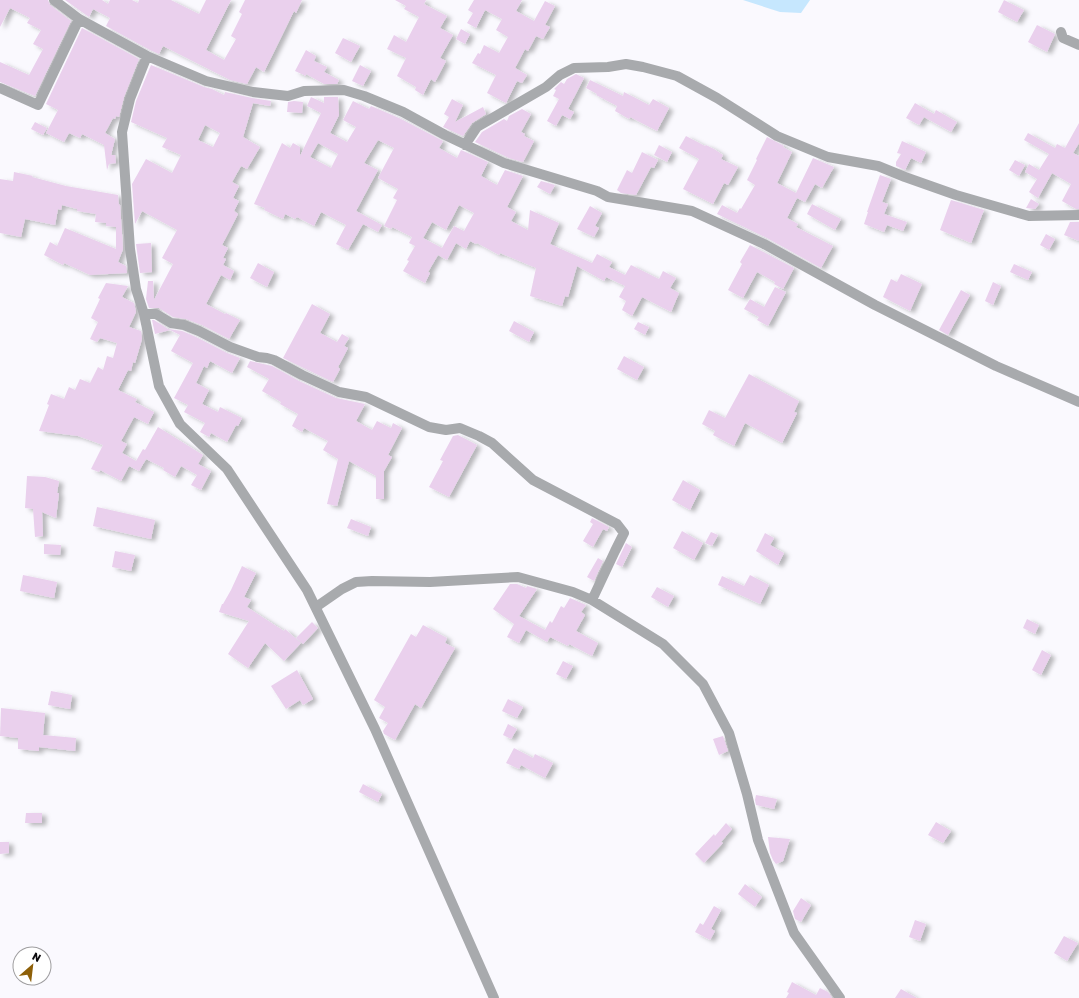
<svg xmlns="http://www.w3.org/2000/svg" width="1079" height="998" viewBox="0 0 1079 998" font-family="Rubik,sans-serif">
<defs>
<filter id="shadow"><feDropShadow dx="4.5" dy="2.5" stdDeviation="2" flood-color="#0004"/></filter>
</defs>
<rect width="100%" height="100%" fill="#faf9fe"/>
<path fill="#c6e7fe" d="M743,0H810L801,13L780,12Z"/>
<path fill="#ead0ed" fill-rule="evenodd" filter="url(#shadow)" d="M0,0H48L50,5L71,21L35,96L0,82V62L29,75L43,49L33,44L41,30L27,23L30,18L10,8L0,27Z
M65,0H102L108,4L110,0H132L138,3L139,0H171L199,14L206,0H231L206,50L224,60L236,39L231,36L242,14L239,12L245,0H302L296,13L294,11L264,72L256,67L247,84L230,80L163,46L159,54L150,50L106,26L110,18L93,9L89,17Z
M395,0H426L424,4L447,16L440,28L453,35L440,58L446,61L435,82L431,79L423,95L415,90L416,87L397,76L406,58L387,49L394,35L406,42L419,17L404,9L406,6Z
M474,0H522L516,11L534,21L545,1L555,6L545,25L550,27L543,39L536,36L528,51L525,49L515,68L527,75L522,83L517,81L506,103L487,93L496,75L472,63L478,53L480,54L484,45L499,53L508,37L496,30L502,19L485,10L476,28L467,23L473,13L468,10Z
M1004,0L1024,10L1017,22L998,12Z
M1037,25L1055,34L1047,52L1028,42Z
M82,28L139,59L124,97L119,117L116,116L115,119L113,118L105,133L115,139L111,155H115L116,163L109,164L107,170L104,145L82,134L80,138L69,133L64,142L46,133L58,110L46,104Z
M461,29L470,34L465,44L456,39Z
M343,38L360,46L351,62L335,53Z
M306,50L316,56L314,61L327,67L324,72L339,80L337,84H324L306,74V76L295,71Z
M151,65L204,87L212,89L224,95L225,92L252,98L271,101L270,106L253,103L243,137L260,147L247,169L241,166L232,182L239,186L233,198L239,201L234,211L238,214L222,245L228,248L223,258L226,259L223,265L234,271L230,280L221,275L206,304L225,314L226,313L240,320L229,339L202,325L186,319L173,317L159,308H149L146,299L148,281H153L154,300L173,264L162,258L177,230L142,211L135,224L132,184L146,159L172,173L181,155L162,147L167,138L131,122L136,101ZM205,125L220,133L213,147L198,140Z
M360,65L371,71L363,86L352,81Z
M576,74L584,78L568,109L574,112L570,119L562,115L556,126L547,121L559,99L553,96L556,90L554,89L561,82L564,84L567,79Z
M590,80L623,96L624,92L649,105L653,99L669,108L657,131L630,117L629,119L615,111L617,106L596,95L597,94L586,88Z
M311,97L324,103V97H338L339,115L330,133L347,142L356,127L343,120L353,101L369,109L371,106L399,118L443,141L439,148L457,158L461,150L488,162L481,176L497,185L505,170L523,176L507,207L516,212L511,221L528,230L530,210L559,223L550,244L592,263L597,254L612,262L609,267L625,275L631,265L659,279L663,271L676,278L670,288L679,293L671,312L642,297L632,316L622,310L626,301L619,297L625,286L606,277L604,281L577,266L568,297L565,296L562,306L530,296L536,268L500,253L499,255L477,243L476,244L470,241L466,249L456,243L447,260L438,255L428,272L430,273L425,283L403,271L409,261L407,260L415,246L409,243L412,237L392,227L391,229L384,226L397,200L393,198L398,189L378,178L394,148L378,140L364,163L378,170L356,211L382,225L378,232L363,224L348,250L336,244L346,225L321,212L314,226L297,217L295,219L285,214L283,219L264,210L265,208L254,204L282,143L290,148L293,143L300,147V156L321,113L307,106ZM318,143L338,154L331,168L310,157ZM459,205L474,213L464,231L454,226L442,248L423,238L432,222L446,230Z
M452,99L463,105L455,122L483,107L486,114L472,123L463,136L443,127L449,117L444,114Z
M294,101L303,102L302,113L287,112L288,102Z
M915,103L934,114L936,110L957,122L951,132L924,117L919,125L906,118Z
M522,109L531,114L521,132L525,134L524,136L534,141L523,162L509,158L475,142L482,132L504,119L507,121L509,116Z
M35,122L47,128L43,135L31,129Z
M1079,123V143L1073,153L1079,156V209H1076L1062,201L1071,184L1052,173L1038,198L1029,192L1037,179L1025,172L1029,164L1039,170L1049,154L1024,140L1028,133L1055,148L1057,144L1065,148Z
M686,136L705,146L706,145L714,149L723,155L721,159L738,167L728,185L724,183L713,204L683,189L699,159L679,148Z
M767,137L784,146L783,147L792,152L777,183L796,193L813,158L834,167L822,188L815,184L805,202L797,198L787,218L798,224L796,227L833,246L821,268L767,238L717,214L722,205L737,213L740,208L741,209L755,185L747,180L757,160L756,159Z
M902,141L926,152L921,163L911,158L905,170L896,166V162L901,154L897,153Z
M659,145L672,152L667,162L654,155Z
M642,152L658,160L654,168L651,167L636,195L621,193L617,190L627,170L632,173Z
M1015,160L1025,165L1019,176L1009,170Z
M14,172L33,176L32,177L66,186L118,195L119,206L120,204L123,249L118,262L126,266L127,273L90,275L64,263L63,265L44,255L50,242L57,246L65,228L116,249V227L106,226V223L95,222L96,214L77,211V209L62,205L61,210L58,209L55,225L25,219L21,237L0,233V179L13,181Z
M880,175L891,179L882,202L888,204L884,214L907,222L903,231L887,225L884,232L864,224L868,212H867Z
M541,181L555,185L550,194L537,187Z
M1031,199L1039,204L1035,209L1026,208Z
M951,200L984,210L971,243L940,230Z
M812,204L841,219L835,230L807,214Z
M590,206L602,213L595,226L599,228L594,237L577,229Z
M1070,222H1079V241L1064,235Z
M1046,234L1055,239L1049,250L1040,245Z
M151,243L152,272L140,273L136,244Z
M750,245L794,268L783,289L774,284L775,282L757,272L743,298L728,290L742,264L740,262Z
M258,263L274,272L267,287L250,278Z
M1014,264L1032,272L1028,280L1010,272Z
M901,274L922,284L910,311L883,297L891,279L897,282Z
M993,282L1001,286L993,305L985,301Z
M106,283L128,286L122,297L134,303L136,312L129,327L141,331L142,339L135,363L133,362L131,371L128,370L118,390L137,399L135,402L154,412L148,424L134,417L121,441L127,444L122,453L136,461L143,449L145,450L158,427L203,455L198,464L211,471L201,490L191,485L197,475L181,466L175,477L163,470L164,468L146,459L139,471L129,466L121,481L100,470L99,472L91,469L103,445L78,436L39,431L49,405L47,404L51,394L64,399L69,387L75,390L80,379L90,383L98,367L103,370L107,356L113,358L117,343L100,338L97,342L90,339L98,322L91,318L100,299L98,298Z
M775,287L786,292L768,326L757,320L759,317L744,309L750,299L764,307Z
M961,290L970,295L948,335L939,330Z
M312,304L330,314L320,333L337,342L342,334L349,338L344,346L348,348L338,367L340,369L333,382L283,358Z
M152,320H154L168,329L182,331L196,337L227,353L240,358L232,373L210,361L207,368L204,366L196,383L209,390L202,404L218,412L220,407L242,418L238,426L236,425L227,442L211,433L209,437L200,432L205,423L184,412L188,405L174,398L193,363L171,351L180,335L170,330L155,334Z
M514,321L534,332L529,342L509,331Z
M638,322L649,327L645,335L634,329Z
M624,356L644,367L637,380L617,369Z
M250,361L272,366L299,381L336,398L365,404L356,421L372,430L377,421L391,428L393,423L402,428L388,455L392,457L384,471V499H376V476L349,461L337,506L327,504L338,459L323,450L328,441L304,428L302,432L292,426L298,414L280,404L281,402L262,391L269,379L247,367Z
M749,374L799,401L794,412L797,413L782,443L745,423L734,446L713,435L715,431L702,424L709,410L725,418Z
M458,435L477,445L449,497L429,487L443,461L440,460L453,436Z
M27,476L45,477L59,481L57,493H59L56,518L42,512L43,536L35,537L33,509L25,508Z
M683,480L700,490L690,510L672,500Z
M97,507L155,520L151,539L93,526Z
M592,518L609,527L607,531L603,529L593,547L583,541L593,524L590,522Z
M351,519L371,527L368,536L347,528Z
M682,531L703,543L694,560L673,548Z
M711,532L718,535L712,546L705,543Z
M765,533L774,538L770,545L784,553L778,565L756,551Z
M626,543L632,547L622,567L616,564Z
M44,544L61,545L60,555L44,554Z
M115,551L135,555L131,571L112,567Z
M598,558L603,561L594,581L587,577Z
M242,566L256,573L244,597L251,600L247,607L284,631L285,629L301,643L284,661L265,643L248,668L228,654L249,621L219,612L222,604H223L231,590Z
M23,575L57,582L54,598L20,591Z
M750,575L769,585L760,604L718,585L722,576L744,586Z
M510,584H517L526,588L527,586L537,589L519,616L545,630L550,621L552,623L561,606L564,608L570,598L586,605L581,612L585,615L576,631L598,643L592,656L569,644L568,646L550,637L547,642L526,630L519,643L507,637L514,624L493,609Z
M657,587L674,596L668,607L651,597Z
M1027,619L1039,625L1035,634L1023,628Z
M312,622L318,628L303,644L296,638Z
M423,625L447,638L445,643L455,648L421,708L415,704L395,740L384,734L383,731L388,723L379,718L385,707L374,700L411,634L416,637Z
M1042,650L1051,655L1041,675L1032,670Z
M563,661L573,666L566,679L556,674Z
M297,670L313,699L303,705L300,700L286,709L271,686Z
M51,691L72,695L70,709L48,705Z
M508,699L523,707L517,718L502,711Z
M1,708L45,713L43,735L76,738L75,751L39,747V751L18,749V738L0,736Z
M508,724L517,729L511,739L503,735Z
M723,736L728,751L719,755L713,739Z
M514,748L533,758L535,754L553,763L545,778L521,765L519,769L506,763Z
M363,784L382,794L378,802L359,792Z
M756,795L777,799L774,809L756,805L755,800Z
M26,813H42V823H25Z
M936,822L951,831L943,843L928,835Z
M726,823L732,829L721,842L723,843L704,863L695,854L714,834L715,836Z
M768,837L790,839L783,861L776,864L773,860L770,853Z
M0,842H9V853L0,854Z
M745,884L762,897L755,907L738,894Z
M801,898L811,905L801,922L795,919L793,911Z
M714,906L721,910L711,929L715,931L710,940L695,932L700,923L703,925Z
M915,920L926,924L920,941L909,937Z
M1064,936L1078,943L1067,961L1054,953Z
M792,982L816,995L820,988L828,992L832,998H786L789,993L787,992Z
M901,989L917,998H895Z"/>
<g fill="none" stroke-linecap="round" stroke-linejoin="round">
<path stroke="#a8aaad" stroke-width="10" d="M54,0L79,19L147,56L206,81L253,92L288,96L304,91L344,90L364,96L403,112L445,135L504,163L597,191L608,197L692,211L764,244L875,305L996,366L1079,402
M1061,32L1063,38L1079,45
M147,56L130,99L122,132L130,249L136,289L144,314L159,386L180,424L227,469L307,590L375,729L494,998
M0,88L38,105L79,19
M465,145L477,127L546,87L560,75L574,68L608,67L626,64L643,67L677,76L717,98L777,136L828,157L878,166L905,177L956,195L1029,216L1079,215
M144,314H156L171,323L184,325L199,331L230,347L258,357L267,358L274,360L302,375L339,392L366,397L429,427L446,430L460,428L479,436L492,443L533,480L617,524L624,533L615,551L592,600
M316,607L342,589L356,582L372,581L430,582L518,577L573,592L592,600L663,644L703,684L729,733L747,794L758,840L794,933L840,998"/>
</g>
<g transform="translate(32 966) rotate(28)"><circle r="19" fill="#ffffff" stroke="#9e9d9f"/>
<path d="M0-3L7 15L0 10L-7 15Z" fill="#8e6009"/>
<text y="-6" font-size="11" font-weight="bold" text-anchor="middle" fill="#0c0b0e">N</text>
</g>
</svg>
